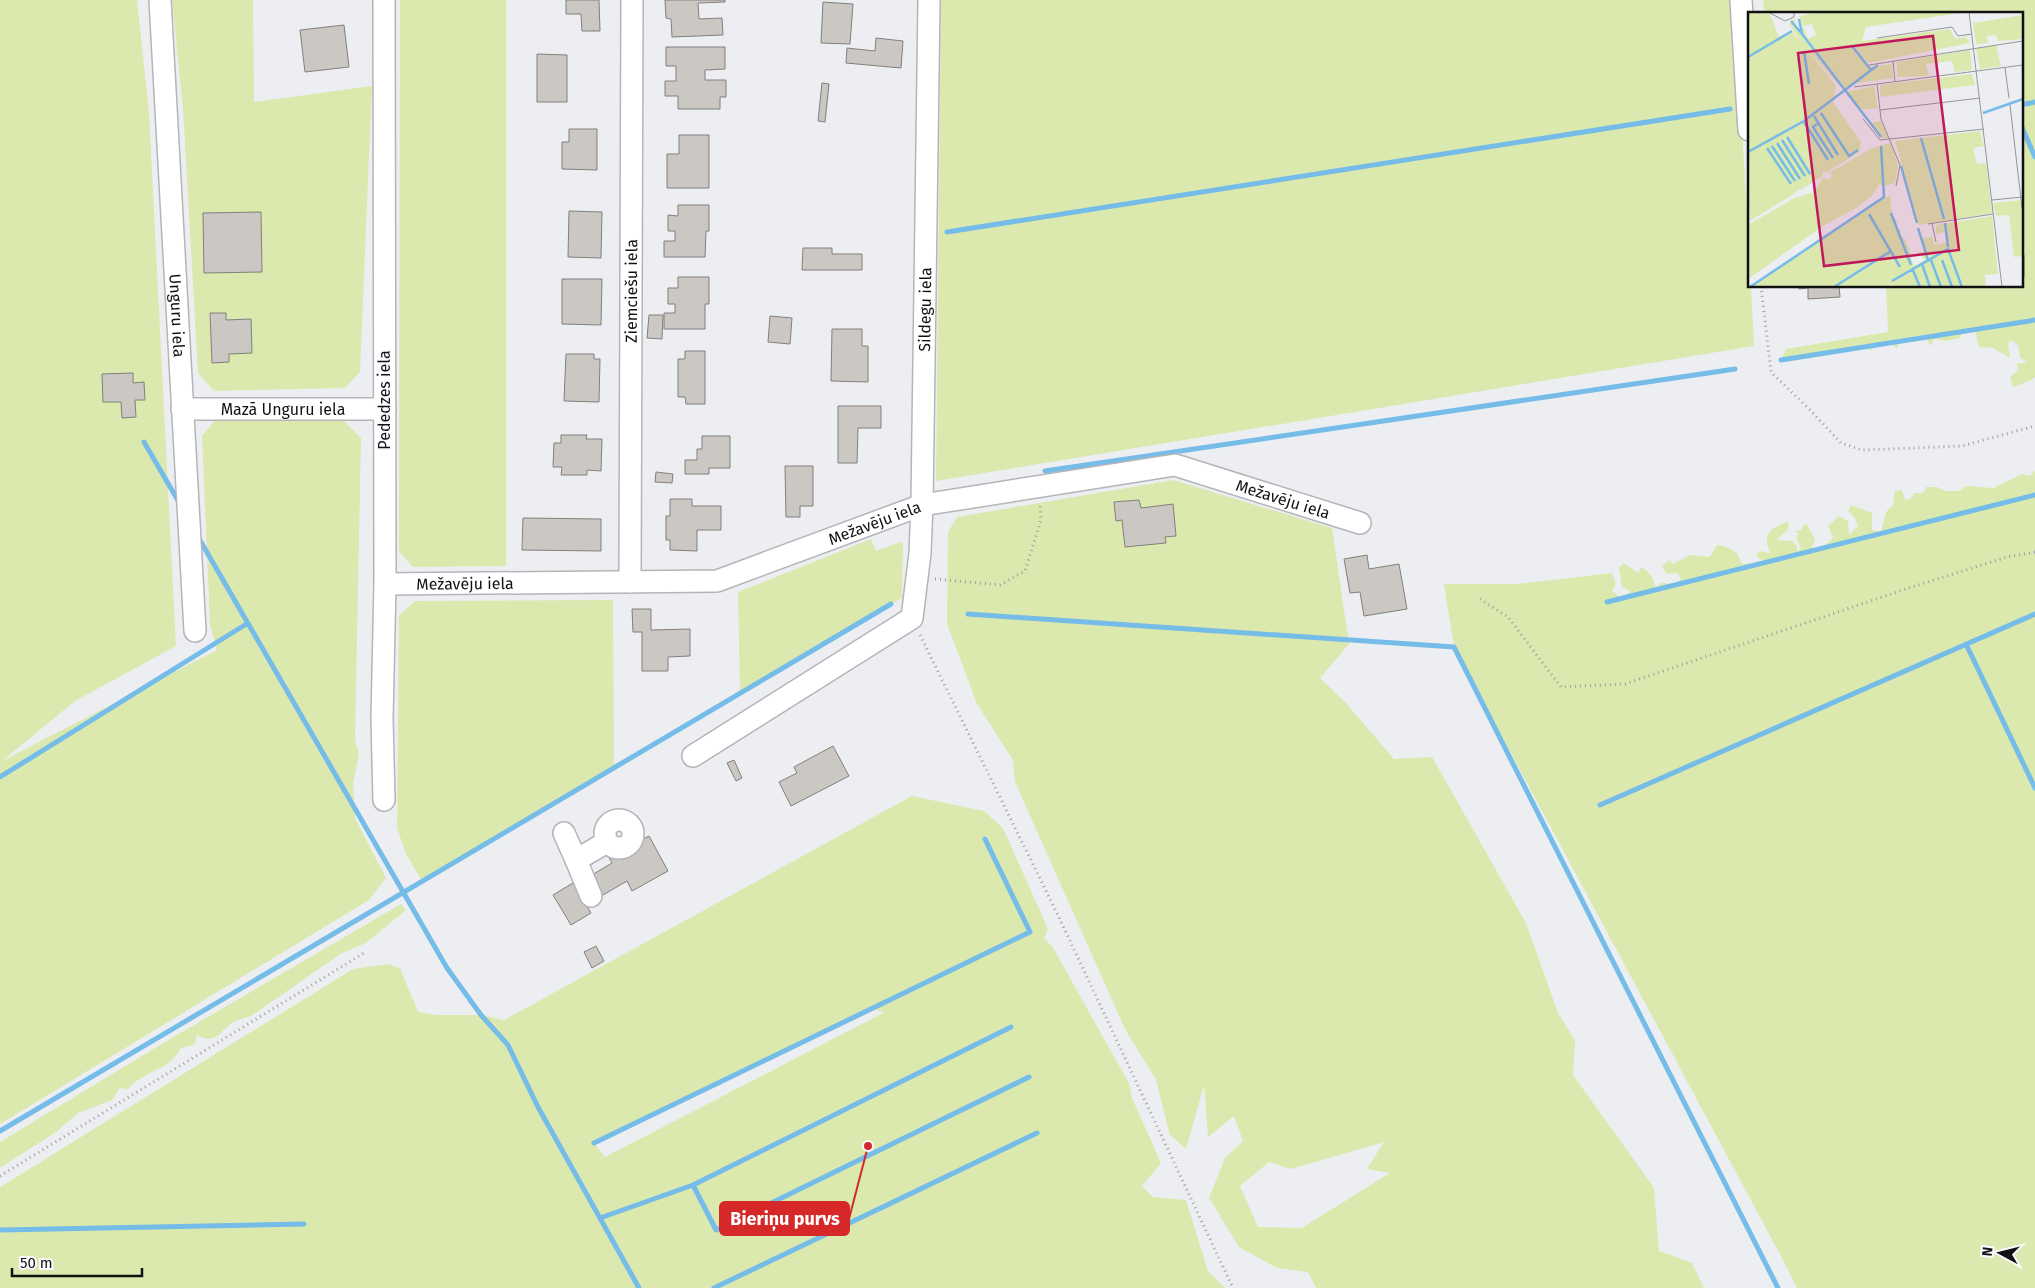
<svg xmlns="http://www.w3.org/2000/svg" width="2035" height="1288" viewBox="0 0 2035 1288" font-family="'Fira Sans',sans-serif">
<rect width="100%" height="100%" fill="#edeef2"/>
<path fill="#dbe9ae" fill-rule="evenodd" d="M0,0H137L149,112L176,646L75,701L2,761L217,650L210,624L202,436L215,420L344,421L361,438L355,740L359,754L353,783L355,818L386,878L369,900L0,1124Z
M172,0H253L254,102L372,86L360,372L345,388L214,391L198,373L183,109Z
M400,0H506V566L413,567L399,551Z
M941,0H1735L1749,252V286H1751L1754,346L936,481Z
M1763,0H2035V377L2032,380L2013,387L2010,377L2018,370L2017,363H2027L2020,357L2018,345L2011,340L2008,343L2010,358L1993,348L1979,347L1975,331L1962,334L1960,338L1946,341L1934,339L1931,346L1923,335L1899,339L1897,349L1890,341L1876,343L1871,351L1865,344L1781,360L1786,349L1888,332L1886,286H2021V14H1764Z
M2035,471V1288H1797L1783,1260L1454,647L1444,584H1517L1612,573L1616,584L1612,591L1620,597L1631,592L1622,587L1619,568L1624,563L1638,573L1641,567C1650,572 1654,578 1655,588L1661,583H1667L1671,588L1681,580L1678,573L1666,574L1662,566L1670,560L1672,564L1691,555L1710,557L1717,545L1724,546L1737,553L1742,564L1764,562L1756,556L1759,551L1771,553C1760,534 1771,528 1789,521L1788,529L1777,540L1792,541L1797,546V553L1801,548L1796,537L1799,534L1795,531L1801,530L1803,526L1807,524L1815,539L1812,548H1821L1833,538L1828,526L1839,516L1848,521L1849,535L1858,526L1854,517L1848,511L1851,505L1872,513V530L1881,532L1886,512L1893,505L1895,491L1902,490L1905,500L1910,499L1915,493H1923L1926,487H1937L1945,491H1959L1967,486L1993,488L2022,474L2030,476Z
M1173,480L1332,528L1349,644L1320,678L1345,702L1394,759L1432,757L1526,923L1558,1013L1575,1040L1573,1075L1654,1188L1659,1251L1692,1263L1704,1288H1316L1308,1272L1277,1268L1239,1247L1209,1198L1225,1158L1243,1141L1234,1116L1208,1137L1204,1085L1186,1149L1170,1135L1156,1080L1125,1029L1015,782L1013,760L977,704L947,624L948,532L957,517ZM1384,1142L1367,1169L1390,1173L1302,1228L1258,1227L1240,1186L1269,1162L1291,1169Z
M871,539L876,551L903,541L902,598L740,694L738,592Z
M613,600L614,768L422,881L406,854L397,828L399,615L415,601Z
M912,796L984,811L1003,828L1048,929L1044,938L1053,948L1129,1083L1132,1098L1161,1163L1142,1186L1153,1197L1186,1200L1208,1271L1225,1288H0V1187L353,969L388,964L400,968L418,1012L437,1015H481L504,1020ZM870,1009L885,1012L605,1157L594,1143Z
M401,904L406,910L366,943L342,953L251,1016C246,1018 240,1019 235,1021C220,1030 216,1046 197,1035L194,1045L181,1048C168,1072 146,1069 128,1089L120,1088L112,1100L78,1113L56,1132L0,1168V1142L160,1045Z"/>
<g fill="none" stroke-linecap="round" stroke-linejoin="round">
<path stroke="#75bce9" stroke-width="5" d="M2021,105L2035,102
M2021,125L2035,157
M947,232L1730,109
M1781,360L2035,320
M144,442L180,504
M1045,471L1735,369
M197,535L447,968L481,1015L508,1045L538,1107L639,1288
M1607,602L2035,495
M968,614L1454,647L1778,1288
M1966,644L2035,788
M0,777L248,623
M1600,805L2035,614
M0,1131L891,604
M594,1143L1030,932L985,839
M693,1185L716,1230L1029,1077
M600,1218L693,1185L1011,1027
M0,1230L304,1224
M714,1288L1037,1133"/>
</g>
<path fill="#cbc8c4" stroke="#827f7c" d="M566,0H599L600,31H582L581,14H566Z
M665,0H725V2L698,3L699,19L722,18L723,35L672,37L671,19L666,18Z
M823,2L853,4L850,44L821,43Z
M344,25L349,67L305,72L300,30Z
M876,38L903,41L901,68L846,63L847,48L875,51Z
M666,47H725V69L705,70V80H726V97H720V109H678V96H665V81H676V66H666Z
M537,54L567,55V102H537Z
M822,83L829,84L825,122L818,121Z
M569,129H597V170L562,169V142H569Z
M679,135H709V188H667V154H679Z
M678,205H709V231H706L705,257H664V241H675V231H668V215L678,216Z
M569,211L602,212L601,258L568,257Z
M261,212L262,272L204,273L203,213Z
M803,248H832V254H862V270H802Z
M2021,255H2024V277H2021Z
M678,277H709V304H705V329H664V313H675V304H668V288H678Z
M562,279H602L601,325L562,324Z
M1799,286H1839L1840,297L1808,299V288L1799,289Z
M210,313H226V320L251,319L252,353L229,354V362L212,363Z
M649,315H663L662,339L647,338Z
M770,316L792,318L790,344L768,342Z
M832,329H862V346H868V382L831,381Z
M685,351H705V404H686L685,397H678V359H685Z
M566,354H594V359H600L599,402L564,401Z
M133,373V383L144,382L145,400H135L136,417L122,418L121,402H103L102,374Z
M838,406H881V428H858L857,463H838Z
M561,435H587L586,439H602L601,471L587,470V475H561L562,467H553L554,443H561Z
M702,436H730V468H709V474H685V460H697V449H702Z
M785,466H813V506H800V517H786Z
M656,472L673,474L672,483L655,482Z
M670,499H692V506H721V530H697V551L670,550V540H666V516H670Z
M1139,500L1141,508L1173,504L1176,536L1165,537L1166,543L1125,547L1122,520L1116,521L1114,502Z
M523,518L601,519V551L522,550Z
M1367,555L1369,569L1399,564L1407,609L1364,616L1360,592L1350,593L1344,559Z
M632,609H651V630L690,629V656L668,657V671H642V632H633Z
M833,746L849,776L791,806L779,782L797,773L794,767Z
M734,760L742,778L736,781L727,763Z
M649,836L668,871L632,891L627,881L603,895L592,875L612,863L609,858Z
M573,883L591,913L571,925L553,895Z
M596,946L604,961L592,968L584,952Z"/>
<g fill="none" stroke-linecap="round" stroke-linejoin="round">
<defs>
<g id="minor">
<path id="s1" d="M160,0L195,631"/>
<path d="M1741,0L1749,130"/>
<path id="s2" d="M182,409H385"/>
<path id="s3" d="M630,582L632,0"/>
<path id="s4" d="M385,584L717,581L922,505L1175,465L1360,523"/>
<path id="s5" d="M693,756L912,618L920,553L922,505L929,0"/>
<path d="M384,800L382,718L385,584L384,0"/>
<circle cx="619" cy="834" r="14"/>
<path d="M564,833L576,860L607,842"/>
<path d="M576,860L591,896"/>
</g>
</defs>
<use href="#minor" stroke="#b4b5b9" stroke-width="24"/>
<path stroke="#9e9fa2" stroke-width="3" stroke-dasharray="1 4" stroke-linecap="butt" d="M1761,286L1771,372L1810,410L1841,443L1862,450L1962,446L2035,426
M935,579L1000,585L1025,571L1041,520L1040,504
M1480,599L1508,617L1561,687L1625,684L1912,587L2007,557L2035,552
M920,635L1055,909L1233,1288
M0,1176L364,953"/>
<use href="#minor" stroke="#fff" stroke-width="21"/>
</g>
<g text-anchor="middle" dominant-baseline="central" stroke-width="4" stroke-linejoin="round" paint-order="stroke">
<g font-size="16" fill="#111112" stroke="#fbfbff">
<text stroke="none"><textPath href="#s3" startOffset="291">Ziemciešu iela</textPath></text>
<text stroke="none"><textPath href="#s5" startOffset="568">Sildegu iela</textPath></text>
<text stroke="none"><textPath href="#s1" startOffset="316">Unguru iela</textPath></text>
<text transform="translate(384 400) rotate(-90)">Pededzes iela</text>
<text stroke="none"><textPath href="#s2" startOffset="101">Mazā Unguru iela</textPath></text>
<text stroke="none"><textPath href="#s4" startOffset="920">Mežavēju iela</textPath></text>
<text stroke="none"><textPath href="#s4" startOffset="500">Mežavēju iela</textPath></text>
<text stroke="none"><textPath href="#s4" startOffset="80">Mežavēju iela</textPath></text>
</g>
</g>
<g transform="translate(1748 12)">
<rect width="275" height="275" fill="#edeef2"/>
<path d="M0,0L22,2L31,25L44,19L54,31L41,12L48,6L46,14L95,78L54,31L88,74L85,90L113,130L111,140L78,161L75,159V164L52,178L49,177V180L0,210ZM72,0H219L118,15L114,29L202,17L207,27L218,25L222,31L120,51L107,36L120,55L144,52L145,66L104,72L98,76L55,23L53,16H56L60,27L68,23L64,12L55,14L51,4ZM275,3V27L250,29L248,23L239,24L240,31L228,32L225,11ZM248,33L253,54L232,57L228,36ZM222,38L224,58L207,60L204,49L178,52L181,64L149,65V50ZM224,62L227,73L132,85V73ZM126,74L130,96L112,98L98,80ZM133,109L140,126H134L122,111ZM232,119L236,134L225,136L229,152L238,151L244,201L171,213L147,129ZM143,131L150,153L147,171L135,174L131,172L124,184L108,196L75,214L0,267V213L46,186L66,180L75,166L84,168L81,166L85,164L81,161L124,136ZM142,183L145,207H148L149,216L153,218L151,222L158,229L166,254L177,248L170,240H175L176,235L170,216L175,226L185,225L186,233L199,230L197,220L188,222V213L244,204L250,262L237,263L238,275H216L210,261L213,275H147L143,272L140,275H2ZM275,188V244L266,245L261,203L248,204L245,191Z" fill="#dbe9ae"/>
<path fill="none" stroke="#75bce9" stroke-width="2.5" d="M51,7L54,22L133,125M43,9L54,22M104,34L123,58M56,39L61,72M0,45L44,19M73,101L101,144L110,138M235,101L275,87M66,104L90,143M56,110L80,148M69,112L65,115L85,146M39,125L62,162M173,126L196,207M34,128L57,164M29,131L52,167M24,134L47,169M19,136L43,172M0,140L56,109L130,53M153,154L169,211M143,201L163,253M121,202L152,255M197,211L200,235M170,216L180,248M183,248L193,275M194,248L204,275M174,252L182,275M164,256L172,275M144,269L200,237L214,275M2,275L136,185L133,134M86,275L143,239"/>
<path fill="none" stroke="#959698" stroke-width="1" d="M20,0L37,9L46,5V0M221,0L254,275M129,26L204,15L210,24L224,22M145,49L147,70M121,53L275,29M257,56L261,86M129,72L133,107L152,153L148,174M106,75L275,53M262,93L274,196M132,98L232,86M115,107L132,128L236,117M244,188L275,185M184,211L188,230M180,212L245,202"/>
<path fill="#c2185b" fill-opacity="0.15" stroke="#c2185b" stroke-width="2.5" d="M185,24L211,238L76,254L50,41Z"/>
<rect width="275" height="275" fill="none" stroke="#111112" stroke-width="2.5"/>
</g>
<path fill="none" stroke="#d62828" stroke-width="2" d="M868 1146L849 1219"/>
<circle fill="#d62828" stroke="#fbfbff" stroke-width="2" cx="868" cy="1146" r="5"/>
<rect fill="#d62828" stroke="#d62828" stroke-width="2" x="720" y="1202" width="129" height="33" rx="5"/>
<g font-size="18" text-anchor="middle" font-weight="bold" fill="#fff">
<text x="785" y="1225">Bieriņu purvs</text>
</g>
<g transform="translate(2000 1253) rotate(277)" stroke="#fbfbff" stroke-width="4" paint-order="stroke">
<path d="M0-4L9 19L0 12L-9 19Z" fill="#111112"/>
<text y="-8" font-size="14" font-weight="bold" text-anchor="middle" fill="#111112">N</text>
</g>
<path d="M12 1268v8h130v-8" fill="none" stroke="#111112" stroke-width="2.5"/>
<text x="20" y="1268" font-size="15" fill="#111112" stroke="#fbfbff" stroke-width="4" paint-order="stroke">50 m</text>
</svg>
